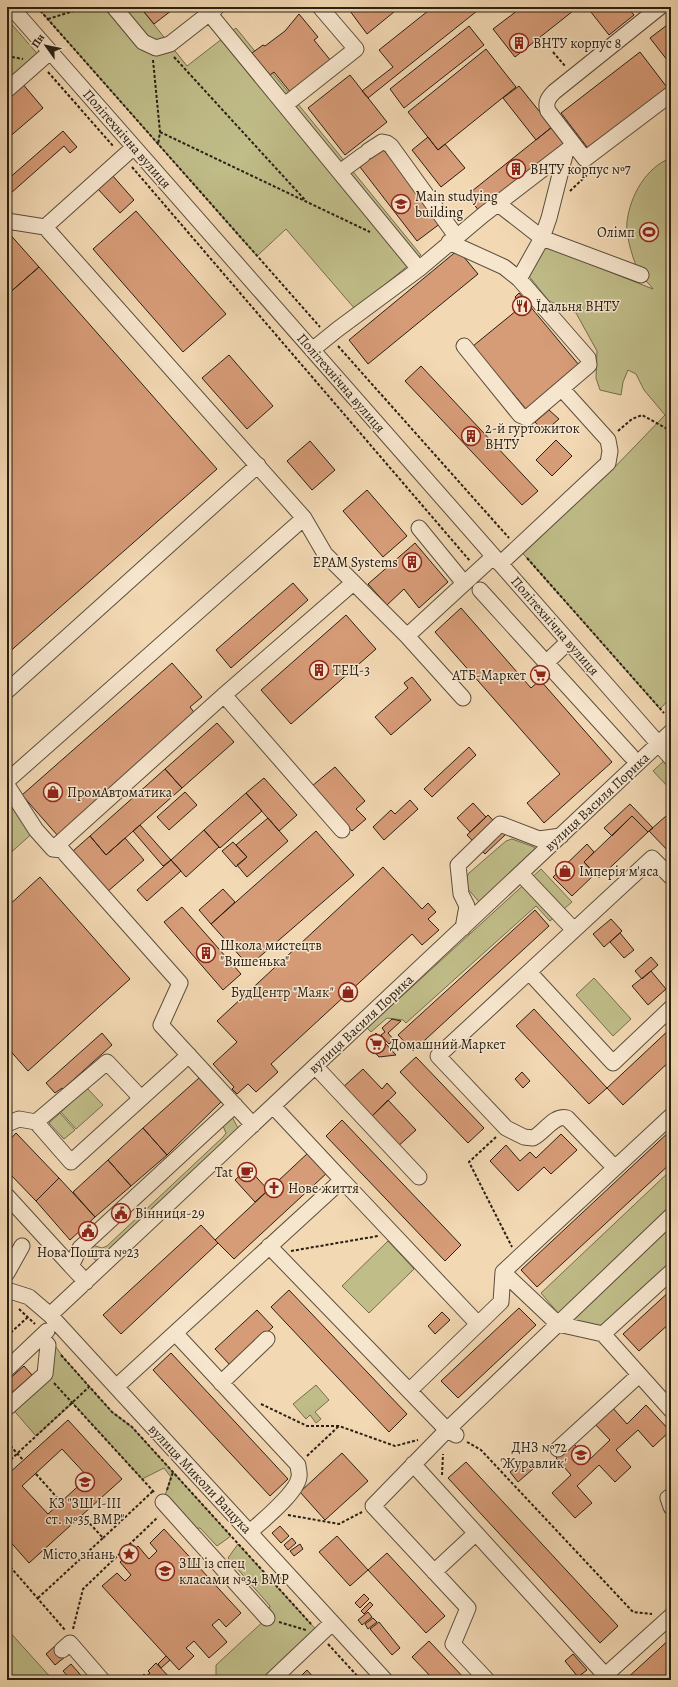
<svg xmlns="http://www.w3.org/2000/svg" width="678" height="1687" viewBox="0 0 678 1687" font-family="Alegreya,serif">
<rect width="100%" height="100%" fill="#f2d8b3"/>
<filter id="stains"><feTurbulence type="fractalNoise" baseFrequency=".005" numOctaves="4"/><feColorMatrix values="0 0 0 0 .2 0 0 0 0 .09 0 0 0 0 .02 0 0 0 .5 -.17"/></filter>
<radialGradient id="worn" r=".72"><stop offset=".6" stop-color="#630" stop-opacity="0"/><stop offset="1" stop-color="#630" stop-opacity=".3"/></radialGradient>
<path fill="#c0bd89" stroke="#746e4e" d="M37,7H140L187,66L236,28L421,255L355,309L286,229L257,256Z
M7,19L42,59L7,90Z
M671,158V697L660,709L518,548L534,541L611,471L665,415L644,390L636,374L628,370L623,382L621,395L600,390L596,378L597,351L576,313L549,301L528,275L544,247L574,255L595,266L653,289C650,284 644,280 641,275C634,265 625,234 627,222C630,196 646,167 671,158Z
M669,756L671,758V790L653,771Z
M7,792L36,830L7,856Z
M512,839L534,847L537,851L480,903L468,889L465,880L469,873L506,841Z
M541,869L572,902L550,921L536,906L406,1023L403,1020L387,1018L371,1032L367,1028Z
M594,978L631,1019L613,1036L576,995Z
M87,1088L103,1105L76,1129L61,1112Z
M229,1111L240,1132L98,1262L80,1248L86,1243L102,1248L107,1246L223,1137L226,1133L220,1119Z
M60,1113L75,1130L64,1139L49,1123Z
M671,1170V1265L602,1328L569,1326L541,1293Z
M388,1241L414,1269L369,1313L342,1286Z
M51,1340L63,1357L112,1412L132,1427L231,1536L217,1546L200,1528L188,1529L163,1502L171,1477L164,1468L142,1479L73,1403L36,1436L10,1406L45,1374Z
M316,1385L329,1400L315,1412L321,1419L316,1423L310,1415L306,1419L293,1404Z
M238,1544L320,1634L272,1680H216V1665L267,1618L270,1606L228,1558Z
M7,1629L53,1680H7Z"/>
<path fill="#d69b77" stroke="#292014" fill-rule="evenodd" d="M140,7H176L154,24Z
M347,7H400L367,34Z
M433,7H482L368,98L362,91L393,67L379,50Z
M522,7H578L515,57L493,29Z
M587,7H627L634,15L609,35Z
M299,14L318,37L314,40L331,61L291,93L274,72L270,75L252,53L263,45L265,46L285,31Z
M671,22V39L669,41L671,43V65L650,38Z
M469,26L484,45L404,108L390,89Z
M486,49L516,87L438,150L408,112Z
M640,52L669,90L590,151L561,113Z
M350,75L387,122L345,155L308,108Z
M21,82L43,108L7,139V94Z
M519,86L552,127L536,140L503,98Z
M552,127L564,143L479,211L467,195Z
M63,131L77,147L70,153L64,146L11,193L7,189V180Z
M428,137L438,150L445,144L465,168L441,187L412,150Z
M383,149L441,223L417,241L360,167Z
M112,175L134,200L120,213L97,188Z
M136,211L226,314L183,352L93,249Z
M7,231L39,267L7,295Z
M458,250L478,274L368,364L349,340Z
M39,267L217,469L7,654V295Z
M519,293L579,365L526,409L473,346L522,306L515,297Z
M229,355L273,406L247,429L202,378Z
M421,366L538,491L522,505L405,381Z
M549,410L559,419L544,432L535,422Z
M556,440L572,456L552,476L536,460Z
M310,441L335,470L312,490L287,461Z
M367,490L407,536L383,557L343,511Z
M415,543L448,582L419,608L404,589L387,605L368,584Z
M293,583L308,600L231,668L216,650Z
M461,608L531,688L540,680L612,762L544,823L527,803L560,774L435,632Z
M346,615L376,649L291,724L261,690Z
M172,663L202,697L190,707L196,715L58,836L22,795Z
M412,677L431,700L391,735L375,717L408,688L404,683Z
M217,723L234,742L182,788L165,769Z
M469,747L476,755L432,797L424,789Z
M335,767L365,801L356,809L366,819L352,831L312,786Z
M165,769L182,788L106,855L90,836Z
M264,778L297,815L279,831L246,793Z
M185,792L197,805L169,830L157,817Z
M246,793L262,811L220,848L204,830Z
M410,800L418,809L384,840L373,827L391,810L395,814Z
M473,803L486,817L470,832L457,818Z
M630,804L653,828L648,832L632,816L612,836L604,828Z
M488,815L506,834L485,854L467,835Z
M632,816L648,832L599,878L584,862Z
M666,816L671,821V854L649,831Z
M268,818L288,841L247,877L237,865L247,857L236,845Z
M140,825L171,860L163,866L133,831Z
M204,830L219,847L186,877L171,860Z
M316,831L354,875L249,966L211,924Z
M90,836L106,855L125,838L144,860L107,892L73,851Z
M233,842L247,857L236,867L222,851Z
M587,844L594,852L584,862L595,874L572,896L553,877Z
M171,860L181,871L147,901L137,890Z
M383,867L422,909L428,903L436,912L428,919L439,930L422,945L412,934L271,1064L278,1072L256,1092L248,1084L237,1094L232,1089L234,1087L213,1064L237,1042L217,1021Z
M40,877L130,979L28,1071L7,1047V907Z
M223,889L235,902L211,924L199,910Z
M182,907L241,974L223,990L164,922Z
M535,910L549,926L413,1051L398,1035Z
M611,919L622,931L604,947L593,934Z
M620,933L634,950L624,958L610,942Z
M651,957L658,965L642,979L635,971Z
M651,971L666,989L648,1005L632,986Z
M534,1009L607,1088L589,1104L516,1026Z
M392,1019L401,1021L388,1033L394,1040L389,1044L381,1035L385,1032L382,1028Z
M671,1028V1060L623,1105L607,1088Z
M102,1033L112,1045L63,1089L62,1088L55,1093L46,1083Z
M376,1033L396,1055L379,1057L366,1043Z
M416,1057L484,1128L468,1143L400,1072Z
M363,1069L382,1089L387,1083L396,1093L369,1119L341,1089Z
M522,1072L530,1081L523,1088L515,1079Z
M199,1078L221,1102L167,1155L143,1128Z
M388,1100L416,1130L396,1148L369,1119Z
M342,1120L461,1245L445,1261L326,1136Z
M143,1128L167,1155L131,1186L108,1160Z
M671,1130V1163L537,1287L521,1270Z
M16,1133L59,1178L36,1201L7,1171V1143Z
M561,1134L577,1150L551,1174L544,1167L518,1191L490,1161L506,1145L520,1161L530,1152L536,1158Z
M309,1152L328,1172L234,1259L215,1240Z
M108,1160L131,1186L95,1217L73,1192Z
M248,1168L268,1190L255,1202L235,1180Z
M59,1178L95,1217L70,1240L36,1201Z
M201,1225L218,1243L121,1334L103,1315Z
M289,1290L407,1414L389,1432L271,1307Z
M671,1290V1322L639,1351L623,1334Z
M519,1308L536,1325L458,1398L441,1381Z
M257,1310L273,1327L231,1366L215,1349Z
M442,1312L450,1320L435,1334L428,1326Z
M171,1353L288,1479L270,1496L153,1370Z
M24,1366L32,1375L7,1397V1381Z
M646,1405L670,1431L653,1447L638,1430L616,1450L631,1467L615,1482L599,1465L577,1486L592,1503L575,1518L552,1493L571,1475L556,1458L573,1443L589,1460L610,1440L594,1423L612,1407L627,1424Z
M68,1420L122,1479L29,1563L7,1538V1475ZM62,1449L88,1477L48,1514L22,1486Z
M342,1453L368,1481L325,1520L300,1492Z
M524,1460L533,1469L518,1482L510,1472Z
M466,1462L618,1626L600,1643L448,1478Z
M280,1526L289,1536L281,1543L272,1533Z
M164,1529L241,1613L226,1627L219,1619L212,1625L227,1642L209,1658L194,1641L186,1648L194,1656L179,1670L102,1586L117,1573L125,1581L131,1575L120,1562L138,1546L149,1559L157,1551L150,1543Z
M337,1536L368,1570L350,1586L319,1552Z
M292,1538L296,1543L288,1550L284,1545Z
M300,1544L303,1549L294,1556L290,1551Z
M387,1553L445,1616L426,1633L368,1570Z
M364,1594L369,1599L360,1608L355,1603Z
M370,1602L373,1605L364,1614L361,1611Z
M368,1612L372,1617L362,1625L358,1620Z
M373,1618L377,1622L368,1629L365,1624Z
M379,1622L400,1648L392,1655L370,1629Z
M671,1638V1670L660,1680H625Z
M429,1641L466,1680H434L412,1657Z
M55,1646L65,1657L55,1665L46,1654Z
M573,1654L587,1670L578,1677L565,1661Z
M166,1656L170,1660L161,1668L158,1664Z
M156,1663L172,1680L174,1677L176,1680H138L144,1674L146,1676L150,1673L148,1671Z
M71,1664L85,1680H71L63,1671Z
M307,1670L316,1680H297Z"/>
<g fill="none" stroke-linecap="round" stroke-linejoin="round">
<defs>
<path id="minor" d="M11,7L671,758
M114,7L143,42L156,48L170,44L216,8
M660,7L554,92C548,98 545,103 548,111L585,159L671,94
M209,13L419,269
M7,90L50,52
M285,105L356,49L320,7
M368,151L382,142L387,143L391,146L456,236
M340,172L363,155
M497,203L542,238L641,275
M7,221L45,227L304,518L325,554L407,636L463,698
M45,227L134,147
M449,242L504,267L519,279L588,358L589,365L527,418L520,415L464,346
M519,279L542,238L549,218L566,151
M312,350L338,329L419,269L483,215L574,145
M419,528L464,583
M500,564L608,463L610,451L608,440L562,389
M480,590L631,756
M407,636L493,557
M547,662L568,642
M7,691L258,465
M224,695L342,830
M7,781L304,518
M7,785L36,830L53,849L224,695L353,583
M53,849L62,850L180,983L161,1025L253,1125
M521,874L574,930
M463,928L467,906L461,894L458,865L500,824L539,839L561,836
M529,972L613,1063L671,1008
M315,1066L419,1177
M36,1122L107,1062L141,1098
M7,1124L19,1119L36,1122L71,1162L189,1055
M615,1168L567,1118C554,1114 544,1133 533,1138L524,1137L506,1128L438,1056L652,858L671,877
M342,1180L478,1324
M7,1196L71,1266
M269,1246L447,1430L373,1506L468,1608L453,1644L487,1680
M503,1272L558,1324L603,1334
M671,1272L603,1334L671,1410
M7,1273L22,1246
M86,1282L71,1266L80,1248L235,1105
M7,1290L29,1297L50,1315L385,1680
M50,1315L671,732
M175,1333L298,1465C298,1469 300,1474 299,1477C297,1493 262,1521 250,1532
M7,1369L47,1331
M221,1383L267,1339
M116,1387L342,1180L273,1106
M409,1391L501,1302L503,1272L671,1116
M7,1408L45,1374L48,1345L41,1338
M456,1435L447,1430L671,1216
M558,1449L639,1375
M413,1464L605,1675
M671,1496L668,1498L671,1507
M163,1502L267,1618
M434,1572L476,1533
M62,1650L70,1643L102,1680
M272,1680L332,1623
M600,1680L671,1616"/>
</defs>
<use href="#minor" stroke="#5b4e3c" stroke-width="17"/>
<path stroke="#292014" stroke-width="2" stroke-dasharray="3 2" stroke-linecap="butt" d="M37,7L320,327
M48,19L86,7
M553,52L565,66
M7,56L23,59
M174,57L306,201
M153,60L160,132L158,145
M48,72L114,147
M160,132L370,232
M132,167L470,561
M570,191L590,172
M338,346L509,538
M618,431L632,419L642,415L671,431
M527,558L664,713
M496,1137L469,1162L512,1247
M291,1251L378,1236
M19,1309L35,1324
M7,1336L29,1316
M61,1355L112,1412L132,1427L311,1624
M54,1383L154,1492
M261,1404L307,1426H339L395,1446L418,1440
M7,1442L23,1460
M467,1442L481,1450L633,1612L652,1614
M307,1456L339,1426
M7,1463L89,1387
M36,1474L61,1502
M442,1475L443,1454
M167,1490L173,1472
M288,1515L339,1524L362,1512
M103,1538L153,1491
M7,1563L65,1630
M38,1598L103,1538L82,1515
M279,1622L306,1630
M73,1629L83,1589L158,1517
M328,1644L361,1680"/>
<use href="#minor" stroke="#f7e6ce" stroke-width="15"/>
</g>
<defs>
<symbol id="building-ring" viewBox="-11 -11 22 22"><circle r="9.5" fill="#f7e6ce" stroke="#8f2418" stroke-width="1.5"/><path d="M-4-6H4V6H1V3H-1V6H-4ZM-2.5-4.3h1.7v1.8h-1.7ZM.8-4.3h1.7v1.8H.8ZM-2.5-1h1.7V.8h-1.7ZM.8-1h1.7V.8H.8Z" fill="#8f2418"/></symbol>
<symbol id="university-ring" viewBox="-11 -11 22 22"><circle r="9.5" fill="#f7e6ce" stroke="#8f2418" stroke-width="1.5"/><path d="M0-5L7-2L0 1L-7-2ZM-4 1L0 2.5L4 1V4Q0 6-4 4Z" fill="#8f2418"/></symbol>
<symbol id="stadium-ring" viewBox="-11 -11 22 22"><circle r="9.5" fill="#f7e6ce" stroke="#8f2418" stroke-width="1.5"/><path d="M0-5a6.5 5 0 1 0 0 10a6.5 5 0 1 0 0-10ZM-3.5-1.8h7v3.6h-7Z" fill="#8f2418"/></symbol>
<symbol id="restaurant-ring" viewBox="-11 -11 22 22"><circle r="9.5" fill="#f7e6ce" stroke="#8f2418" stroke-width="1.5"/><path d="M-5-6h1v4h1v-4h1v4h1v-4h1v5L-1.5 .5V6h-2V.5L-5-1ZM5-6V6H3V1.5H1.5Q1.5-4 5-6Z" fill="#8f2418"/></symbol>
<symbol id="supermarket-ring" viewBox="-11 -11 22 22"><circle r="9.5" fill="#f7e6ce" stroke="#8f2418" stroke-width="1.5"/><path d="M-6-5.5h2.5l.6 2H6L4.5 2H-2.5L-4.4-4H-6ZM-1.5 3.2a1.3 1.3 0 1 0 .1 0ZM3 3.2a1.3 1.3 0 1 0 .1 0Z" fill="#8f2418"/></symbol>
<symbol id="shop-ring" viewBox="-11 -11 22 22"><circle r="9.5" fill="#f7e6ce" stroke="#8f2418" stroke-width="1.5"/><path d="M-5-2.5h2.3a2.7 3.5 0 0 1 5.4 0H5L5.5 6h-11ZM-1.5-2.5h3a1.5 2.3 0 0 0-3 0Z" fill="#8f2418"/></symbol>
<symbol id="cafe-ring" viewBox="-11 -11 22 22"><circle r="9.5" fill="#f7e6ce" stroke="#8f2418" stroke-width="1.5"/><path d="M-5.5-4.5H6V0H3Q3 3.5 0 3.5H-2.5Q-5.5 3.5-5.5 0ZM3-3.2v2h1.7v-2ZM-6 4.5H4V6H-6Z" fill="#8f2418"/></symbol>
<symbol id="church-ring" viewBox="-11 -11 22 22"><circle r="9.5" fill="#f7e6ce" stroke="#8f2418" stroke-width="1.5"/><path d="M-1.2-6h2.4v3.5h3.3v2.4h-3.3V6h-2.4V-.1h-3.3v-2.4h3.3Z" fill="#8f2418"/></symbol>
<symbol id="civic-ring" viewBox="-11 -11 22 22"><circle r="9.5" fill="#f7e6ce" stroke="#8f2418" stroke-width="1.5"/><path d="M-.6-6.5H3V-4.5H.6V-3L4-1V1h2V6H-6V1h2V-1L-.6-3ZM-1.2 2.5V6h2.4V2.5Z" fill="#8f2418"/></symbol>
<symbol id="school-ring" viewBox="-11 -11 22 22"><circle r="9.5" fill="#f7e6ce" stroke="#8f2418" stroke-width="1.5"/><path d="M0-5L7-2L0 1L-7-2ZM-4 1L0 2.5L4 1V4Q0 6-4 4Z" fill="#8f2418"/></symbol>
<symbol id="sight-ring" viewBox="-11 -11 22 22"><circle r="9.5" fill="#f7e6ce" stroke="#8f2418" stroke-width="1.5"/><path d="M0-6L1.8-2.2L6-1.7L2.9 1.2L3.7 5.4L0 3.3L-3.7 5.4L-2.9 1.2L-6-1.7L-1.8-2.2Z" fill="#8f2418"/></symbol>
</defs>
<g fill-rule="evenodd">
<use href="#building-ring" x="508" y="32" width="22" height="22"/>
<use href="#building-ring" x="505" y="158" width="22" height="22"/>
<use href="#university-ring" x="390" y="193" width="22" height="22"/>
<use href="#stadium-ring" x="638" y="221" width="22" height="22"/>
<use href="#restaurant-ring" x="511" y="295" width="22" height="22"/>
<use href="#building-ring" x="460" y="425" width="22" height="22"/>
<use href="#building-ring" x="401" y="551" width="22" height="22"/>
<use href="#building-ring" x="308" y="659" width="22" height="22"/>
<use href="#supermarket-ring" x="529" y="664" width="22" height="22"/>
<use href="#shop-ring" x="42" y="781" width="22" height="22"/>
<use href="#shop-ring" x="554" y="860" width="22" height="22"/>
<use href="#building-ring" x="195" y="942" width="22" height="22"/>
<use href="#shop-ring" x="337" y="981" width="22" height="22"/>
<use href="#supermarket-ring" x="365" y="1033" width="22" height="22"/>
<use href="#cafe-ring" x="236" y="1161" width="22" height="22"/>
<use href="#church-ring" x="263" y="1177" width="22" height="22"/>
<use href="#civic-ring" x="110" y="1202" width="22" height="22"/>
<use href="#civic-ring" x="77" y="1220" width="22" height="22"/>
<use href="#school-ring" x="570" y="1444" width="22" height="22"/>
<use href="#school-ring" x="74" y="1471" width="22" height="22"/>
<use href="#sight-ring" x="118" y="1543" width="22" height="22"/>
<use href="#school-ring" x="154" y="1560" width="22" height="22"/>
</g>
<g text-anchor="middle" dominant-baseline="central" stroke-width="3" stroke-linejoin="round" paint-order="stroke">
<g font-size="14" fill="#292014" stroke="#f7e6ce" text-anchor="start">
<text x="533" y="43">ВНТУ корпус 8</text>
<text x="530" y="169">ВНТУ корпус №7</text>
<text x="415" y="196">Main studying<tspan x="415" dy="16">building</tspan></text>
<text x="635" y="232" text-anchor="end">Олімп</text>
<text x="536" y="306">Їдальня ВНТУ</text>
<text x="485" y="428">2-й гуртожиток<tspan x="485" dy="16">ВНТУ</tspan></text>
<text x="398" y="562" text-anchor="end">EPAM Systems</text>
<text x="333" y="670">ТЕЦ-3</text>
<text x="526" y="675" text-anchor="end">АТБ-Маркет</text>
<text x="67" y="792">ПромАвтоматика</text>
<text x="579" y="871">Імперія м'яса</text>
<text x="220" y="945">Школа мистецтв<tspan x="220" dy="16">"Вишенька"</tspan></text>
<text x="334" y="992" text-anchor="end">БудЦентр "Маяк"</text>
<text x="390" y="1044">Домашний Маркет</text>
<text x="233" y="1172" text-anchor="end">Tat</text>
<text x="288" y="1188">Нове життя</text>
<text x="135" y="1213">Вінниця-29</text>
<text x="88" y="1252" text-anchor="middle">Нова Пошта №23</text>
<text x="567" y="1447" text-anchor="end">ДНЗ №72<tspan x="567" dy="16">'Журавлик'</tspan></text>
<text x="85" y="1503" text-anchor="middle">КЗ "ЗШ І-ІІІ<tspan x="85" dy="16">ст. №35 ВМР"</tspan></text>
<text x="115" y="1554" text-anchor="end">Місто знань</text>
<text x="179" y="1563">ЗШ із спец<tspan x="179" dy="16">класами №34 ВМР</tspan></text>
</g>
<g font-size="14" fill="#292014" stroke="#f7e6ce">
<text transform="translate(127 139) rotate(49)">Політехнічна вулиця</text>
<text transform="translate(341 383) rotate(49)">Політехнічна вулиця</text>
<text transform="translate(555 626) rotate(49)">Політехнічна вулиця</text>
<text transform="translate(597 802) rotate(-43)">вулиця Василя Порика</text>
<text transform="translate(361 1024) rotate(-43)">вулиця Василя Порика</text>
<text transform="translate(200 1479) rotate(47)">вулиця Миколи Ващука</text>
</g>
</g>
<rect width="678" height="1687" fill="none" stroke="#f2d8b3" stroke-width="24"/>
<rect x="8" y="8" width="662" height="1671" fill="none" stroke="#292014" stroke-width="2"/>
<rect x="12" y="12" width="654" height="1663" fill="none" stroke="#292014"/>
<g transform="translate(46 46) rotate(303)" stroke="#f7e6ce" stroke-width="3" paint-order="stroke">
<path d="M0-3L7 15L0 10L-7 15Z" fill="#292014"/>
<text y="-6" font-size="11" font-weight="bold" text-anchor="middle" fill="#292014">Пн</text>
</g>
<rect width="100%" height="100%" filter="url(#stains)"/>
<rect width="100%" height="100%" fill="url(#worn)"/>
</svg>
